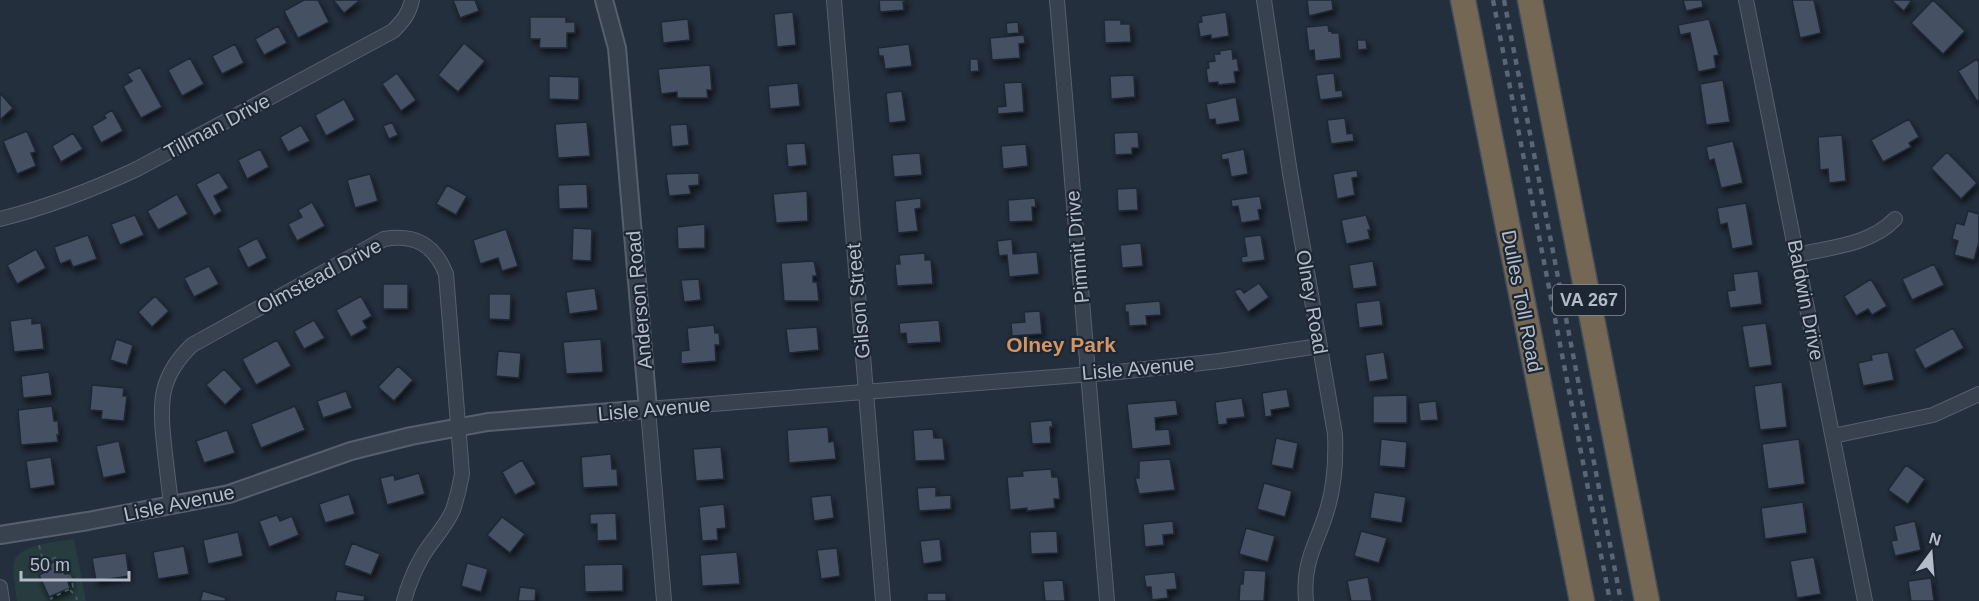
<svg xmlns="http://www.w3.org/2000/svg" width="1979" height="601" viewBox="0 0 1979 601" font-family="Helvetica,sans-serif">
<defs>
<filter id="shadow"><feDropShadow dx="2.5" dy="4.5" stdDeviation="3" flood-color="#0009"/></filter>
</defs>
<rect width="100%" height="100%" fill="#242f3e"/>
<path fill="#263c3f" d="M74,539L86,601H17C16,589 12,574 14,562C18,544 58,542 74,539Z"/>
<path fill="#455162" stroke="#1f2835" stroke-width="1.5" filter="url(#shadow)" d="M304,0H318L329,22L298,38L284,11Z
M333,0H360L344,13Z
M453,0H475L479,11L460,18Z
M879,0H908V1L903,2L904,10L880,12Z
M1307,0H1332L1333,10L1309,16Z
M1683,0H1702L1703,7L1686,11Z
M1792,0H1814L1821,33L1800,38Z
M1891,0H1912L1904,11Z
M1933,0L1965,31L1943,54L1911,23Z
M793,12L796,45L777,47L774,14Z
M1226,12L1229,36L1211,39V35L1200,37L1198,23L1202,22L1201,16Z
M530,17H566V22H575V33H567V48H539L540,39H530Z
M688,19L690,40L663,43L661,22Z
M1709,19L1719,55L1714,56L1716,68L1698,72L1690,33L1680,35L1678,25Z
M1104,20H1121V24H1130L1131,42L1105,43Z
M1018,22L1019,33L1007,34L1006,23Z
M1328,25L1329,31L1332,30V33H1339L1341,58L1315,61L1314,50L1309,51L1306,27Z
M278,26L287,43L264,55L255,39Z
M1024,35L1025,43L1019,44L1020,58L992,60L990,38Z
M1357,40H1366L1367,49L1358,50Z
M464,43L485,61L458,92L438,75Z
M235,44L244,63L222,74L212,56Z
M909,44L912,66L885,69L883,56H879L878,48Z
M1232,49L1233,59L1237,58L1239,71L1234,72L1236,83L1218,85V82L1208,83L1206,69L1209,68L1208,62L1215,61L1214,54H1220L1219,51Z
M190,58L204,84L182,96L168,70Z
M970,59H978L979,71L970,72Z
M1977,59L1979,63V100L1977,101L1958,71Z
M710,65L712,90H707L708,98H677V92L661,94L658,69Z
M140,67L162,107L141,118L123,86L132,81L127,74Z
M397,73L416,100L401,111L382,84Z
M1334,73L1336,91L1342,90L1343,97L1320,100L1316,75Z
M1134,75L1135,97L1111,99L1110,76Z
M549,76L579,77V100L549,99Z
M1723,80L1730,122L1706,125L1700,84Z
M1022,82L1024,112L998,114L997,107L1006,106L1004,83Z
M798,83L800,106L770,109L768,86Z
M902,91L906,121L889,123L886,93Z
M0,93L13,108L1,119L0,118Z
M1236,97L1240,121L1216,125L1215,119L1209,120L1206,104Z
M344,99L355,120L326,136L315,115Z
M112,110L123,131L101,143L92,126L106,118L104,115Z
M1345,118L1347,134L1353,133L1354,141L1331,144L1327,120Z
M1909,119L1919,137L1909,143L1911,147L1883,162L1871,140Z
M392,122L398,135L389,139L383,126Z
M587,122L590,156L558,158L555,124Z
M687,124L689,145L672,147L670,125Z
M301,125L310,141L288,152L280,137Z
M27,131L36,152L31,153L36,166L17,174L3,141Z
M1138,132L1139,148H1132V154L1115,155L1114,133Z
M73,133L83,149L61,162L52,146Z
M1842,135L1846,181L1829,183L1828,169L1820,170L1818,137Z
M1733,141L1743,183L1721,188L1714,159L1709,161L1706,147Z
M805,143L807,165L788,167L786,144Z
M1026,144L1028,166L1003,169L1001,146Z
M260,149L269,167L247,179L238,160Z
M1244,149L1248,174L1231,177L1228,159L1222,160L1221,154Z
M1947,152L1977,183L1961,199L1931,168Z
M920,153L922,175L894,177L892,155Z
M1357,170L1358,177L1352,178L1355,195L1337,199L1333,174Z
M219,172L229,188L214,196L222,211L214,216L196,184Z
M699,173V185L689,186L691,194L669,196L666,174Z
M370,174L378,201L355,208L347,180Z
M587,184L588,208L559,209L558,185Z
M447,185L467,196L456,215L436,204Z
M1137,188L1138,210L1118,211L1117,189Z
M807,191L808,221L776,223L773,194Z
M177,194L188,214L158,230L147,211Z
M1260,196L1262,209L1258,210L1260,220L1241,223L1238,206L1232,207L1231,200Z
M921,198V208L915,209L918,231L898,233L895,201Z
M1035,198L1036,207H1032L1033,221L1009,222L1008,200Z
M312,202L325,226L297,241L288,224L302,217L298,210Z
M1746,203L1753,245L1732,249L1727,223L1720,225L1717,208Z
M1968,211L1979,214V242L1974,260L1954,255L1958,241L1952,239L1956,223L1964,225Z
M135,215L144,235L120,245L111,224Z
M1366,215L1371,230H1368L1370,239L1346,244L1341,220Z
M705,224V248L678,249L677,227Z
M573,228L592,229L591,261L572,260Z
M506,229L518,266L502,271L498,258L480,264L473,240Z
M88,235L97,259L73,267L70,260L60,264L54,247Z
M1261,235L1265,260L1242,263L1241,257L1247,256L1244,237Z
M257,238L267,258L248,268L238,248Z
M1012,239L1013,254L1037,252L1039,274L1009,277L1007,255L999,256L997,241Z
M1141,243L1143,266L1122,268L1120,245Z
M36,249L46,268L17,284L7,265Z
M925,253V260H931L933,284L897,286L895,264H900L899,255Z
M814,261L817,276H813V282H817L819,301H784L781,263Z
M1373,261L1377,286L1353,289L1349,265Z
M1934,264L1944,285L1912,300L1902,279Z
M209,266L219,284L194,297L184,278Z
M1758,271L1762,304L1730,308L1727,291L1735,290L1733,274Z
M699,279L701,300L684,302L681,280Z
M1871,279L1887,306L1872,315L1868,309L1856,316L1844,296Z
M1259,283L1269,297L1248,312L1234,291L1240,288L1244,293Z
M383,284H408V309H383Z
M595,288L598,310L569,314L566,292Z
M489,294H511L510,320L489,319Z
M155,296L169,311L152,327L138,312Z
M361,296L372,316L363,321L367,328L351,337L336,310Z
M1380,300L1383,325L1359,328L1356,303Z
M1160,301L1161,315L1146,316L1147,325L1129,326L1128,312H1125V304Z
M1040,311L1042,334L1012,336L1011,323L1025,322L1024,312Z
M32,318V324L41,323L44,349L14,352L10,321Z
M314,320L325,338L304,349L294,331Z
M939,320L941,342L907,344L906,333L900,334L899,323Z
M1766,323L1772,365L1749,368L1742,326Z
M714,325L715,333H719L720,345H715L716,361L681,364V351L689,350L687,328Z
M817,327L819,350L789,353L786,329Z
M1953,328L1964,348L1925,369L1914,349Z
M116,339L133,345L127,365L110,360Z
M601,339L603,372L566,374L563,342Z
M277,340L291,366L256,385L242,359Z
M498,351L521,353L519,378L496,376Z
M1384,352L1388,379L1369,382L1365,355Z
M1888,352L1894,380L1863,386L1858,363L1872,360L1871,355Z
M398,366L413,380L394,401L378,387Z
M224,369L242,389L225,405L206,385Z
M49,372L52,395L23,398L21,376Z
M1782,382L1787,427L1760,430L1754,386Z
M92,385L124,388L123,396H127L124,421L101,419L102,411L90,410Z
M1287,389L1290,407L1271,410L1272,416L1265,417L1262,393Z
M346,391L352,408L323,418L317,401Z
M1407,395V423H1373V396Z
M1242,398L1245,417L1227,419V424L1218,425L1215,402Z
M1176,400L1178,415L1155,418L1156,430L1169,429L1171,445L1132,449L1127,404Z
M1436,401L1438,420L1420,421L1418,403Z
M52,406L54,421H58L59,435H57L58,442L21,445L18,410Z
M295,406L305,430L261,448L251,424Z
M1052,420L1053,427H1050L1051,443L1032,444L1030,422Z
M828,427L829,442L834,441L836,459L789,463L787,430Z
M933,429L934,438H943L945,460L915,461L913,430Z
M227,430L235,453L204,463L196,441Z
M1276,438L1298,443L1293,469L1271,465Z
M1381,439L1407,442L1405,468L1379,466Z
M1799,439L1805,484L1768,489L1762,444Z
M119,441L126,473L103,478L96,446Z
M721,447L724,479L696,481L693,449Z
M611,454L612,469H617L618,486L583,488L581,457Z
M51,457L55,485L30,489L26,461Z
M1170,459L1175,490L1139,494L1135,478H1139V461Z
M522,460L536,484L515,495L502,472Z
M1906,465L1925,479L1908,504L1888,490Z
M1051,469L1052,477H1058L1060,499H1054L1055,508L1027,511V508L1010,510L1007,477L1023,476L1022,471Z
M419,473L425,494L387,505L380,478L394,475L395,480Z
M1264,483L1292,491L1285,517L1257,509Z
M936,487V496L951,495V509L919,511L917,488Z
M1374,492L1406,497L1402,523L1370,518Z
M349,494L355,514L325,523L319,504Z
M831,495L834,518L814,521L811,497Z
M1803,502L1807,533L1765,539L1761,508Z
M724,504L726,528L717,529L718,540L702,541L699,507Z
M616,513L617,540L597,541V524H590V514Z
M277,515L280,521L292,516L299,535L269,547L259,521Z
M502,517L525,534L510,553L487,535Z
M1173,521L1174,534L1163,535L1164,545L1145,547L1143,524Z
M1915,521L1921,550L1895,556L1891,541L1897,540L1894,526Z
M1246,528L1275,536L1268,562L1239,554Z
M1057,531L1058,553L1031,554L1030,532Z
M1361,531L1387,538L1379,563L1354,556Z
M238,532L243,556L208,564L203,540Z
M940,539L942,561L923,564L920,541Z
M352,543L380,554L371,575L344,565Z
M184,546L189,574L158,579L153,552Z
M837,548L840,576L821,579L817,550Z
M737,552L740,584L702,586L700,555Z
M126,553L129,576L96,581L92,558Z
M1814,557L1821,594L1797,598L1790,561Z
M58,560L65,574L68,573L71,580L68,582L70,588L49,597L39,575L51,569L49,564Z
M467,563L488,569L481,592L461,586Z
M623,564V591L585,592L584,565Z
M1244,570L1266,571L1264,601H1239L1240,584H1243Z
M1175,572L1177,589L1167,590L1168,598L1152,600L1151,587H1146L1144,575Z
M1368,577L1372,601H1351L1347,581Z
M1931,578L1934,601H1911L1908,581Z
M1063,580L1065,601H1045L1043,581Z
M520,587L536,589L535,601H518Z
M203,591L226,598L225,601H200Z
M337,591L365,596L364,601H335Z
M927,593H946V601H927Z"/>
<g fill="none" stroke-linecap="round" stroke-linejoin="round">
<defs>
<path id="minor" d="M834,0L883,601
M1057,0L1107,601
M1264,0L1290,173L1335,434C1336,459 1335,483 1328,507C1318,543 1302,560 1306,601
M1746,0L1865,601
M0,219C48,207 92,190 137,169L393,31C403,21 409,14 412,0
M1797,255C1831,247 1870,245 1895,219
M1833,436L1933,415L1979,394
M171,505C169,485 166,464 164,444C159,401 160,376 192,345L384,239C415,234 434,244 446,274L462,474C460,486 457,498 453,510C445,528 431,541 422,557C414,571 408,586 404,601
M0,587L2,601
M664,601L648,409L1118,372L1220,361L1319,346"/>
<path id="tertiary" d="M0,535L88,521L229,494L351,451L411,436L488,422L648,409L617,48L604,0"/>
<path id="motorway" d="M1463,0L1582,601
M1530,0L1647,601"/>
</defs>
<use href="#minor" stroke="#565f6c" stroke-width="16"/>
<use href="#tertiary" stroke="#565f6c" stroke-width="20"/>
<use href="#motorway" stroke="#434c59" stroke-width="27"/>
<path stroke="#44595c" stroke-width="2" stroke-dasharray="4.5 4.5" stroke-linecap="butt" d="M39,545L43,562L58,557L72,580L73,587L50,599
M70,590L76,596L77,600"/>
<use href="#minor" stroke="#38414e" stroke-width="14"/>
<use href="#tertiary" stroke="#38414e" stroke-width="16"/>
<use href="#motorway" stroke="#746855" stroke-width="24"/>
<path stroke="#5a6575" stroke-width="4.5" stroke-dasharray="6 6" stroke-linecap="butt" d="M1493,0L1610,601
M1504,0L1621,601"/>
</g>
<g text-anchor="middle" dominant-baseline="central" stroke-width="4.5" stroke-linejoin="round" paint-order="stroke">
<rect fill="#1d2633" stroke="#878f9c" stroke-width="1.5" x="1553" y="285" width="72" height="30" rx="4.5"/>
<g font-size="18" font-weight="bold" fill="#b4bcc9">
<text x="1589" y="300">VA 267</text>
</g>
<g font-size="20" fill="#b4bcc9" stroke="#1d2633">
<text transform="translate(217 126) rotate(-28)">Tillman Drive</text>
<text transform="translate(1077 247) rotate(-95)">Pimmit Drive</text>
<text transform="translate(319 276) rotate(-28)">Olmstead Drive</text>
<text transform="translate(639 300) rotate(-95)">Anderson Road</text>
<text transform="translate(1806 300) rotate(79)">Baldwin Drive</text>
<text transform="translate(858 301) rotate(-95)">Gilson Street</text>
<text transform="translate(1522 301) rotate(79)">Dulles Toll Road</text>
<text transform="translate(1312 302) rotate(80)">Olney Road</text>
<text transform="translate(1138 368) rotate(-5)">Lisle Avenue</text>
<text transform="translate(654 409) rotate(-5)">Lisle Avenue</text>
<text transform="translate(179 503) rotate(-12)">Lisle Avenue</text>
</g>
<g font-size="21" font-weight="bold" fill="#d59563" stroke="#1d2633">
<text x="1061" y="344">Olney Park</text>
</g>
</g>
<g transform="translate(1931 553) rotate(16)" stroke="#1d2633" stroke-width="4.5" paint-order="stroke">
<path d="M0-4.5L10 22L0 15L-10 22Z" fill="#b4bcc9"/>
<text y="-9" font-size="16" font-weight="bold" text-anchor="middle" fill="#b4bcc9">N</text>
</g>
<path d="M21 571v9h108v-9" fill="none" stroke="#b4bcc9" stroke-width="3"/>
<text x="30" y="571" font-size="18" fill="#b4bcc9" stroke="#1d2633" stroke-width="4.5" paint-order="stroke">50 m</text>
</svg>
